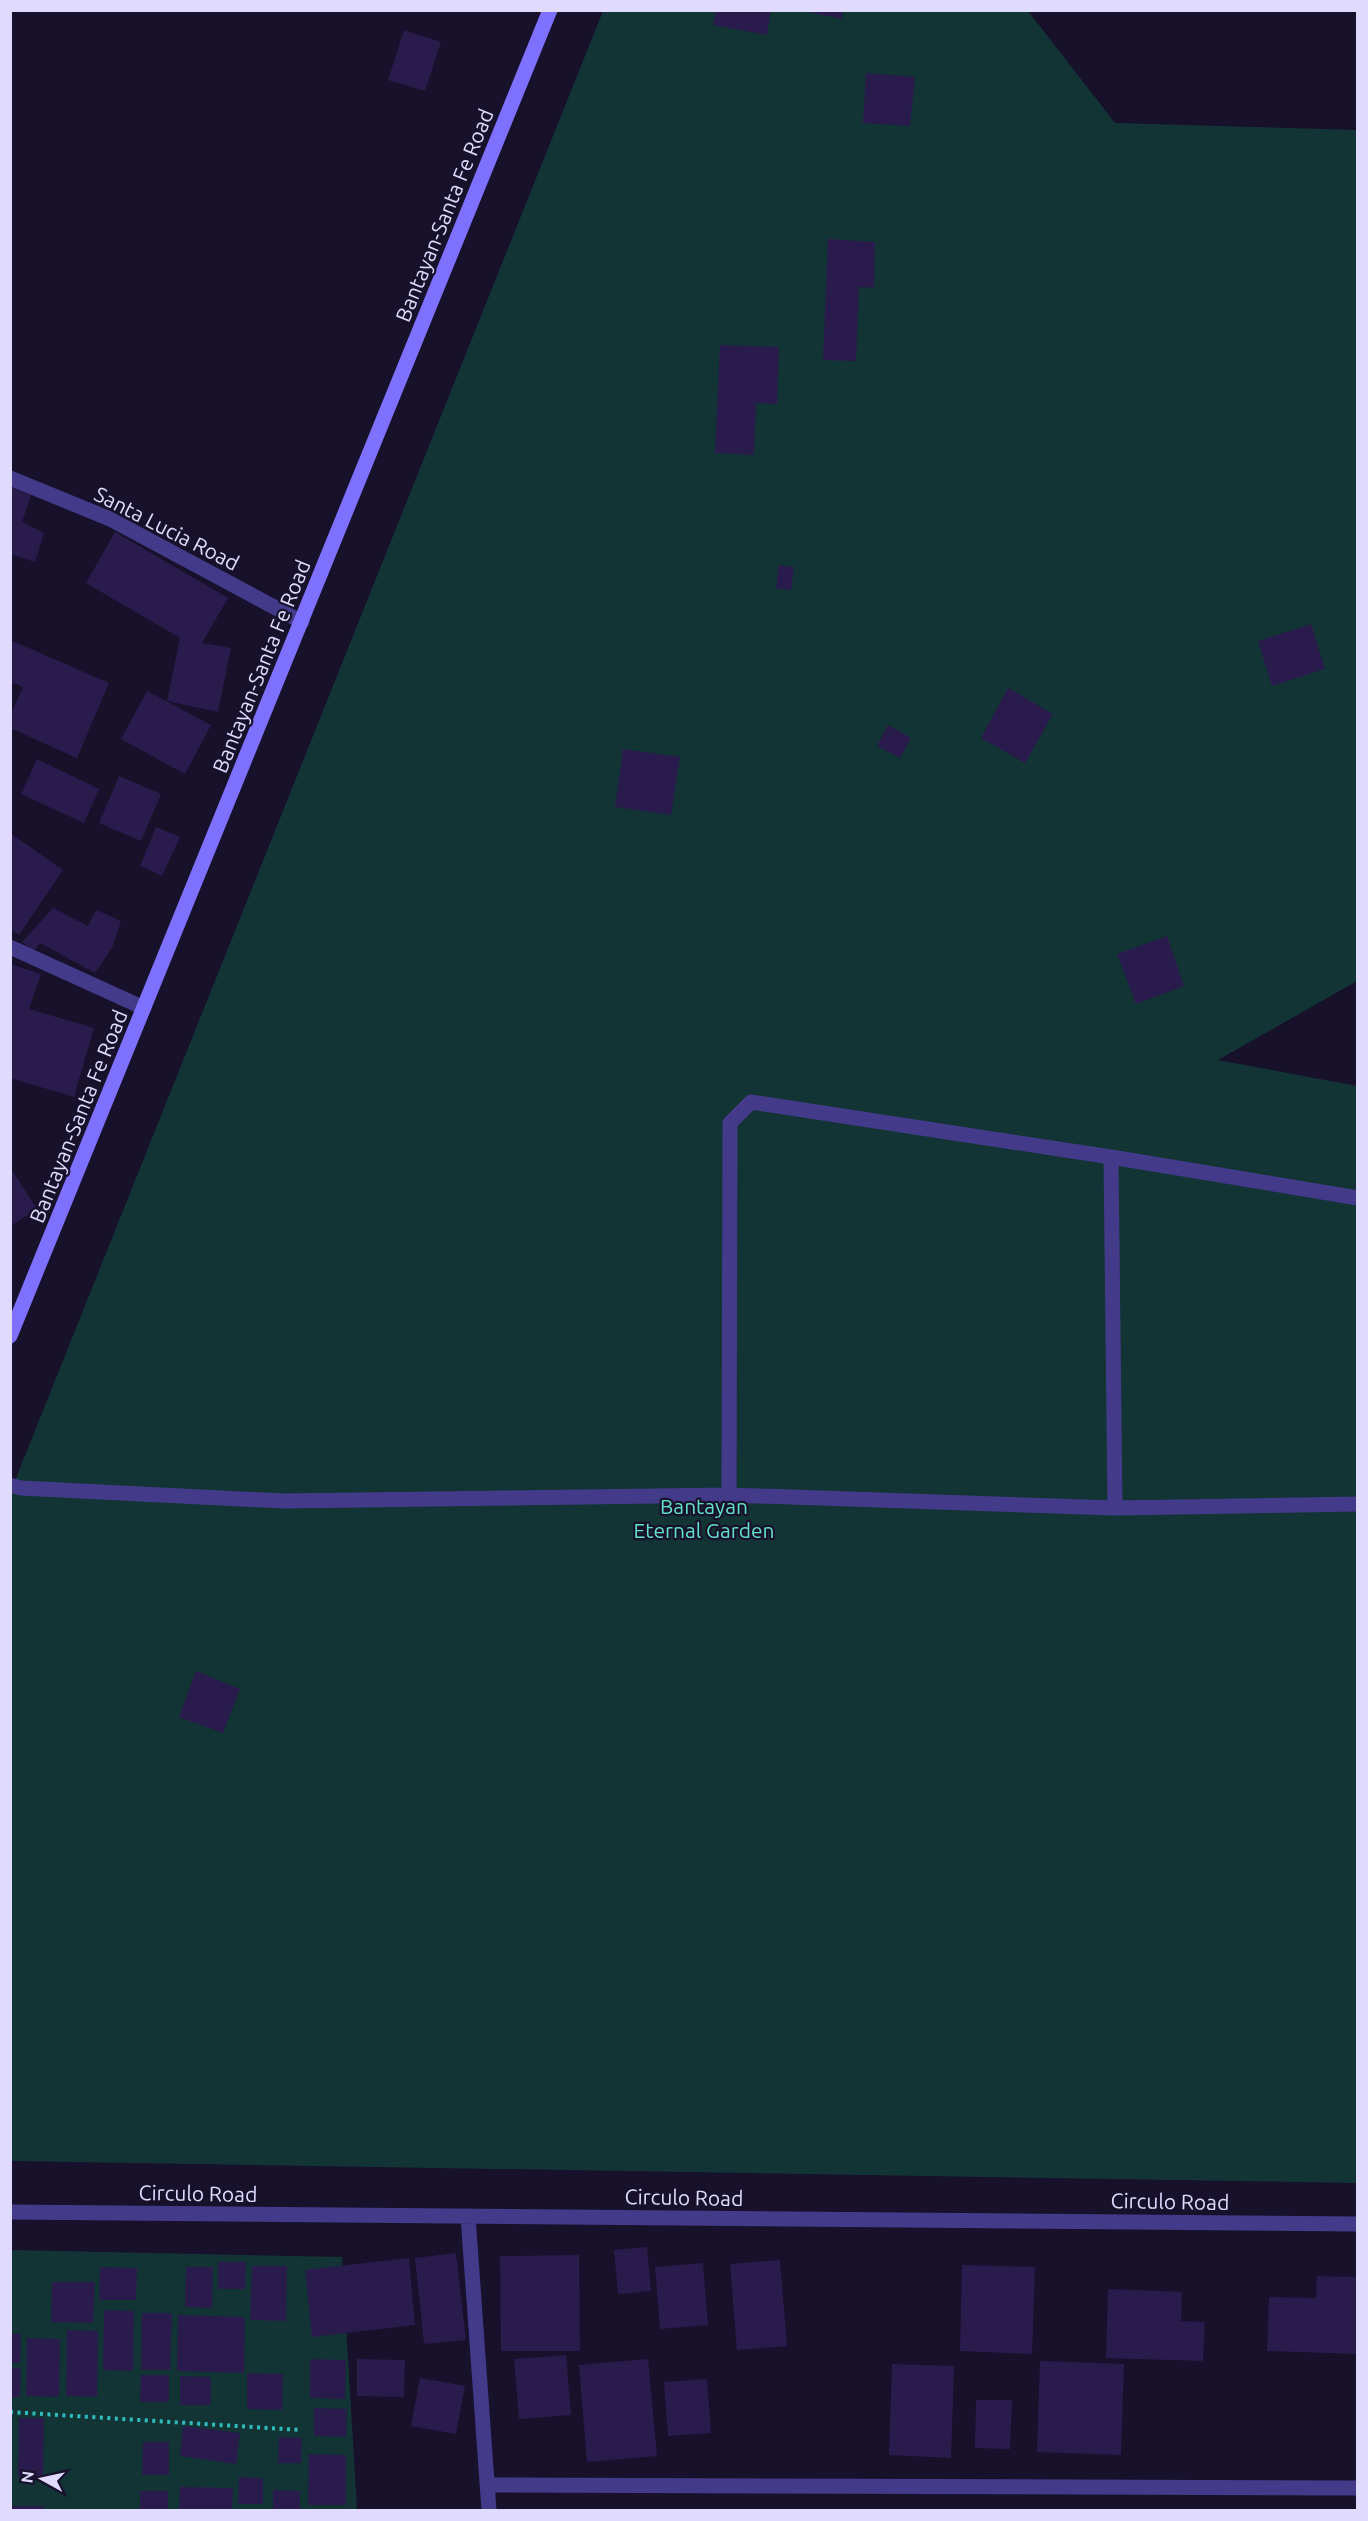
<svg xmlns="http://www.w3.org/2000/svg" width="1368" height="2521" viewBox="0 0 1368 2521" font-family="Ubuntu,sans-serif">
<rect width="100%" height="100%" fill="#17112b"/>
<path fill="#133435" d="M603,11H1028L1115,123L1357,130V981L1218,1060L1357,1086V2183L11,2161L10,1493Z
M11,2250L342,2257L357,2510H11Z"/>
<path fill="#291c4c" d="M716,10H771L767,35L713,25Z
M799,10H843L842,19Z
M404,30L441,42L425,91L388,80Z
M866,73L915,77L910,126L863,123Z
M828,239L875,242L874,288L859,287L856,361L823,360Z
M720,345L779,347L777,404L756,403L754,455L715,453Z
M10,486L31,495L22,522L44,533L35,562L10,554Z
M115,532L228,598L202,643L231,648L218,712L167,701L180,638L86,583Z
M779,565L794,567L791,590L776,588Z
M1311,624L1325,669L1272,686L1258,641Z
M10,640L109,683L77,758L10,728V716L23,687L10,682Z
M1008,688L1053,714L1025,763L981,738Z
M147,691L211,725L185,774L121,739Z
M888,725L911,738L900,758L877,746Z
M623,749L680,757L671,815L615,807Z
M37,759L99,789L84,823L21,794Z
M119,776L161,794L141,841L99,823Z
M156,827L180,837L162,876L140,866Z
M10,833L63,870L19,935L10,929Z
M53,908L88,926L96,910L121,921L112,948L95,973L40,943L34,951L22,942Z
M1167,936L1184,986L1136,1004L1117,954Z
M10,964L41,974L29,1009L94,1028L74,1097L10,1078Z
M10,1167L37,1209L10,1226Z
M196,1671L240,1689L223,1733L179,1717Z
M647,2247L651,2291L618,2294L614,2250Z
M456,2253L466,2340L424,2344L415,2258Z
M579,2255L580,2351H501L500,2256Z
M409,2258L415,2325L312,2337L305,2270Z
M780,2260L787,2346L737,2350L730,2264Z
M218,2262H246L245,2289H218Z
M703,2263L708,2325L660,2329L655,2267Z
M962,2265L1035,2267L1032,2354L960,2351Z
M252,2266H287L286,2321L250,2320Z
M100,2267L137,2268L136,2300H99Z
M186,2267H213L212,2308L185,2307Z
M1317,2276L1358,2277V2354L1267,2351L1269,2297L1316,2298Z
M52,2282H95L93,2323L51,2322Z
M1108,2289L1182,2292L1181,2321L1205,2322L1203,2361L1106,2358Z
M104,2310L134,2311L133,2371L103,2370Z
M142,2313H172L170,2370H141Z
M178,2315L245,2317L244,2373L177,2371Z
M67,2330L98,2331L97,2397L66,2396Z
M10,2334H21L20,2363H10Z
M27,2338L60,2339L59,2397L26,2396Z
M566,2355L571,2415L519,2419L514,2359Z
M310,2359L346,2360L345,2399L310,2398Z
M357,2359L405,2360L404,2397L357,2396Z
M648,2359L657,2456L587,2462L579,2365Z
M1040,2361L1124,2364L1121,2455L1037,2452Z
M892,2364L954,2366L951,2458L889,2455Z
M10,2368H21L20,2397H10Z
M247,2373L283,2374L282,2410L247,2409Z
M141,2375H169V2402H140Z
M180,2376L211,2377V2405H180Z
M420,2378L465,2386L456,2434L411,2426Z
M707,2379L711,2433L668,2436L664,2382Z
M976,2400H1012L1010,2449L975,2448Z
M314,2408L347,2409L346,2437L314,2436Z
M19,2418H44L43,2477H18Z
M183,2426L240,2433L236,2464L180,2456Z
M279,2437L302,2438L301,2463H278Z
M143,2442H169V2475H142Z
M309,2454L346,2455V2505H308Z
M239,2477L263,2478V2504H238Z
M180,2487L233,2488L232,2510H179Z
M273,2490L300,2491V2510H273Z
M140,2491H168V2510H140Z
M11,2506H43V2510H11Z"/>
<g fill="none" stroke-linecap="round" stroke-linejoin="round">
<path stroke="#2fbdbe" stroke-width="4" stroke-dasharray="3 4.5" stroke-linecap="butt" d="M10,2412L301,2430"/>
<path stroke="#433b8a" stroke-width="15" d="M1111,1157L1358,1198
M10,1485L21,1488L283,1501L729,1495L1115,1508L1358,1504
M729,1495L730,1123L751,1102L1111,1157L1115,1508"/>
<path stroke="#433b8a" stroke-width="15" d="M10,478L110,519L302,622
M10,947L144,1008
M10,2212L1358,2224
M468,2216L489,2510
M488,2485L1358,2488"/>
<path stroke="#7e71ff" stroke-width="15" d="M10,1336L550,10"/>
</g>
<g text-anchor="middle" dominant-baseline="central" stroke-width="4.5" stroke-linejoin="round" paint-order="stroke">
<g font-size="21" fill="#e1daff" stroke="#17112b">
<text transform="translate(444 215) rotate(-68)">Bantayan-Santa Fe Road</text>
<text transform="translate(167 528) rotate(27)">Santa Lucia Road</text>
<text transform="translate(261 666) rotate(-68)">Bantayan-Santa Fe Road</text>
<text transform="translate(78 1116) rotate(-68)">Bantayan-Santa Fe Road</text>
<text transform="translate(198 2193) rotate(1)">Circulo Road</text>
<text transform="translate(684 2197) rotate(1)">Circulo Road</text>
<text transform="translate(1170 2201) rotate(1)">Circulo Road</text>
</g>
<g font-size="21" fill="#63e2cb" stroke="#17112b">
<text x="704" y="1506">Bantayan<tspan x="704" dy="24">Eternal Garden</tspan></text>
</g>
</g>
<rect width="1368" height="2521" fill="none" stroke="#e1daff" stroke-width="24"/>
<g transform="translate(42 2479) rotate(278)" stroke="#17112b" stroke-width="4.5" paint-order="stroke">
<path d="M0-4.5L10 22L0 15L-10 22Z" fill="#e1daff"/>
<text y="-9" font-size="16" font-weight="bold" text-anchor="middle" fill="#e1daff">N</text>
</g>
</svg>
